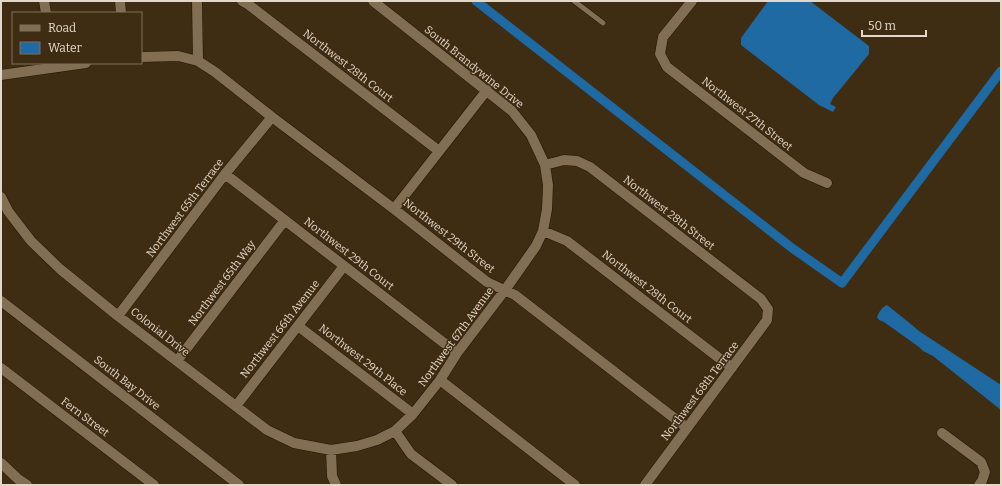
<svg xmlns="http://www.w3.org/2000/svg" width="1002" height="486" viewBox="0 0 1002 486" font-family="Bitter,serif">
<rect width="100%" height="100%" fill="#3e2c13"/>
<path fill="#1f6aa2" d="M768,1H810L869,46V54L833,98L830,104L836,107L833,112L819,105L741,45V38Z
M887,305L912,325L919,331L1001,385V410L933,356L923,351L919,347L884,322L879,320L877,317C879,312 882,307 887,305Z"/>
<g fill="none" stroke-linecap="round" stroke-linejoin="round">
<path stroke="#1f6aa2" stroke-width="9" d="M476,1L792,248L842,283L1001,71"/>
<defs>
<path id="lane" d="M574,1L603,23"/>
<path id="street" d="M44,1L46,13
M120,1L121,13
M197,1L198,61
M242,1L249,5L439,151
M692,1L663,37L660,54L667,67L804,173L827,183
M141,57L178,56L198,61L215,72L272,117L394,209L487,282L515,295L687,428
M1,75L86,63
M545,165L564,160L577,161L590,167L761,299L768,309L767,320L645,485
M225,174L457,353
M1,197L8,211L31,241L60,269L118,316L267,430L294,443L331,450L357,446L377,440L395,431L413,414L440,380L457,353L505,290L536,246L543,231L547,209L548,185L545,165L531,135L512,111L373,1
M394,209L487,90
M543,231L567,241L732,368
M1,301L239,485
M118,316L225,174L272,117
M298,326L413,414
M177,361L285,220
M1,368L154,485
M440,380L575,485
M236,406L344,266
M395,431L411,454L452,485
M942,433L981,462L985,472L982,481L979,485
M331,450L332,476L336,485
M1,463L18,479L27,485"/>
</defs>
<use href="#lane" stroke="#241400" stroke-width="6"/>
<use href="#street" stroke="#241400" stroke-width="11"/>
<use href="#lane" stroke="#826e53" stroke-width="5"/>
<use href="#street" stroke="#826e53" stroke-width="10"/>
</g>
<g text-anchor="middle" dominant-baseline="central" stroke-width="3" stroke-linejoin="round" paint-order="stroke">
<g font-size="11" fill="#e2d7c8" stroke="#3e2c13">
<text transform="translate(348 66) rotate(38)">Northwest 28th Court</text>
<text transform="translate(474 67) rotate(39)">South Brandywine Drive</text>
<text transform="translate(747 114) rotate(38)">Northwest 27th Street</text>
<text transform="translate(185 208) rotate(-53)">Northwest 65th Terrace</text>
<text transform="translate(669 213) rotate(38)">Northwest 28th Street</text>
<text transform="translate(449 236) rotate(38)">Northwest 29th Street</text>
<text transform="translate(349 254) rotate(38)">Northwest 29th Court</text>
<text transform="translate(222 283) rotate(-53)">Northwest 65th Way</text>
<text transform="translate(647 287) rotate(38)">Northwest 28th Court</text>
<text transform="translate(280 329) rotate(-52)">Northwest 66th Avenue</text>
<text transform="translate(160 332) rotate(38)">Colonial Drive</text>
<text transform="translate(456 337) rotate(-54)">Northwest 67th Avenue</text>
<text transform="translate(363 360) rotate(38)">Northwest 29th Place</text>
<text transform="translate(127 383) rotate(38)">South Bay Drive</text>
<text transform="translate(700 391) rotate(-53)">Northwest 68th Terrace</text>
<text transform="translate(85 417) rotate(37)">Fern Street</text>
</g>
</g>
<rect width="1002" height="486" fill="none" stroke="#e2d7c8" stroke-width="4"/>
<rect x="12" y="12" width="130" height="52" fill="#3e2c13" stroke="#80705b"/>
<rect x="20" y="25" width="20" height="6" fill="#826e53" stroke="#80705b"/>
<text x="48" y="32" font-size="12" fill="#e2d7c8">Road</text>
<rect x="20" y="42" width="20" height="12" fill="#1f6aa2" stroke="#80705b"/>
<text x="48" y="52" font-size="12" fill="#e2d7c8">Water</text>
<path d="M862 30v6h64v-6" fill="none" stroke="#e2d7c8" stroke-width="2"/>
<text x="868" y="30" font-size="12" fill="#e2d7c8" stroke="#3e2c13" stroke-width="3" paint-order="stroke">50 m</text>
</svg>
